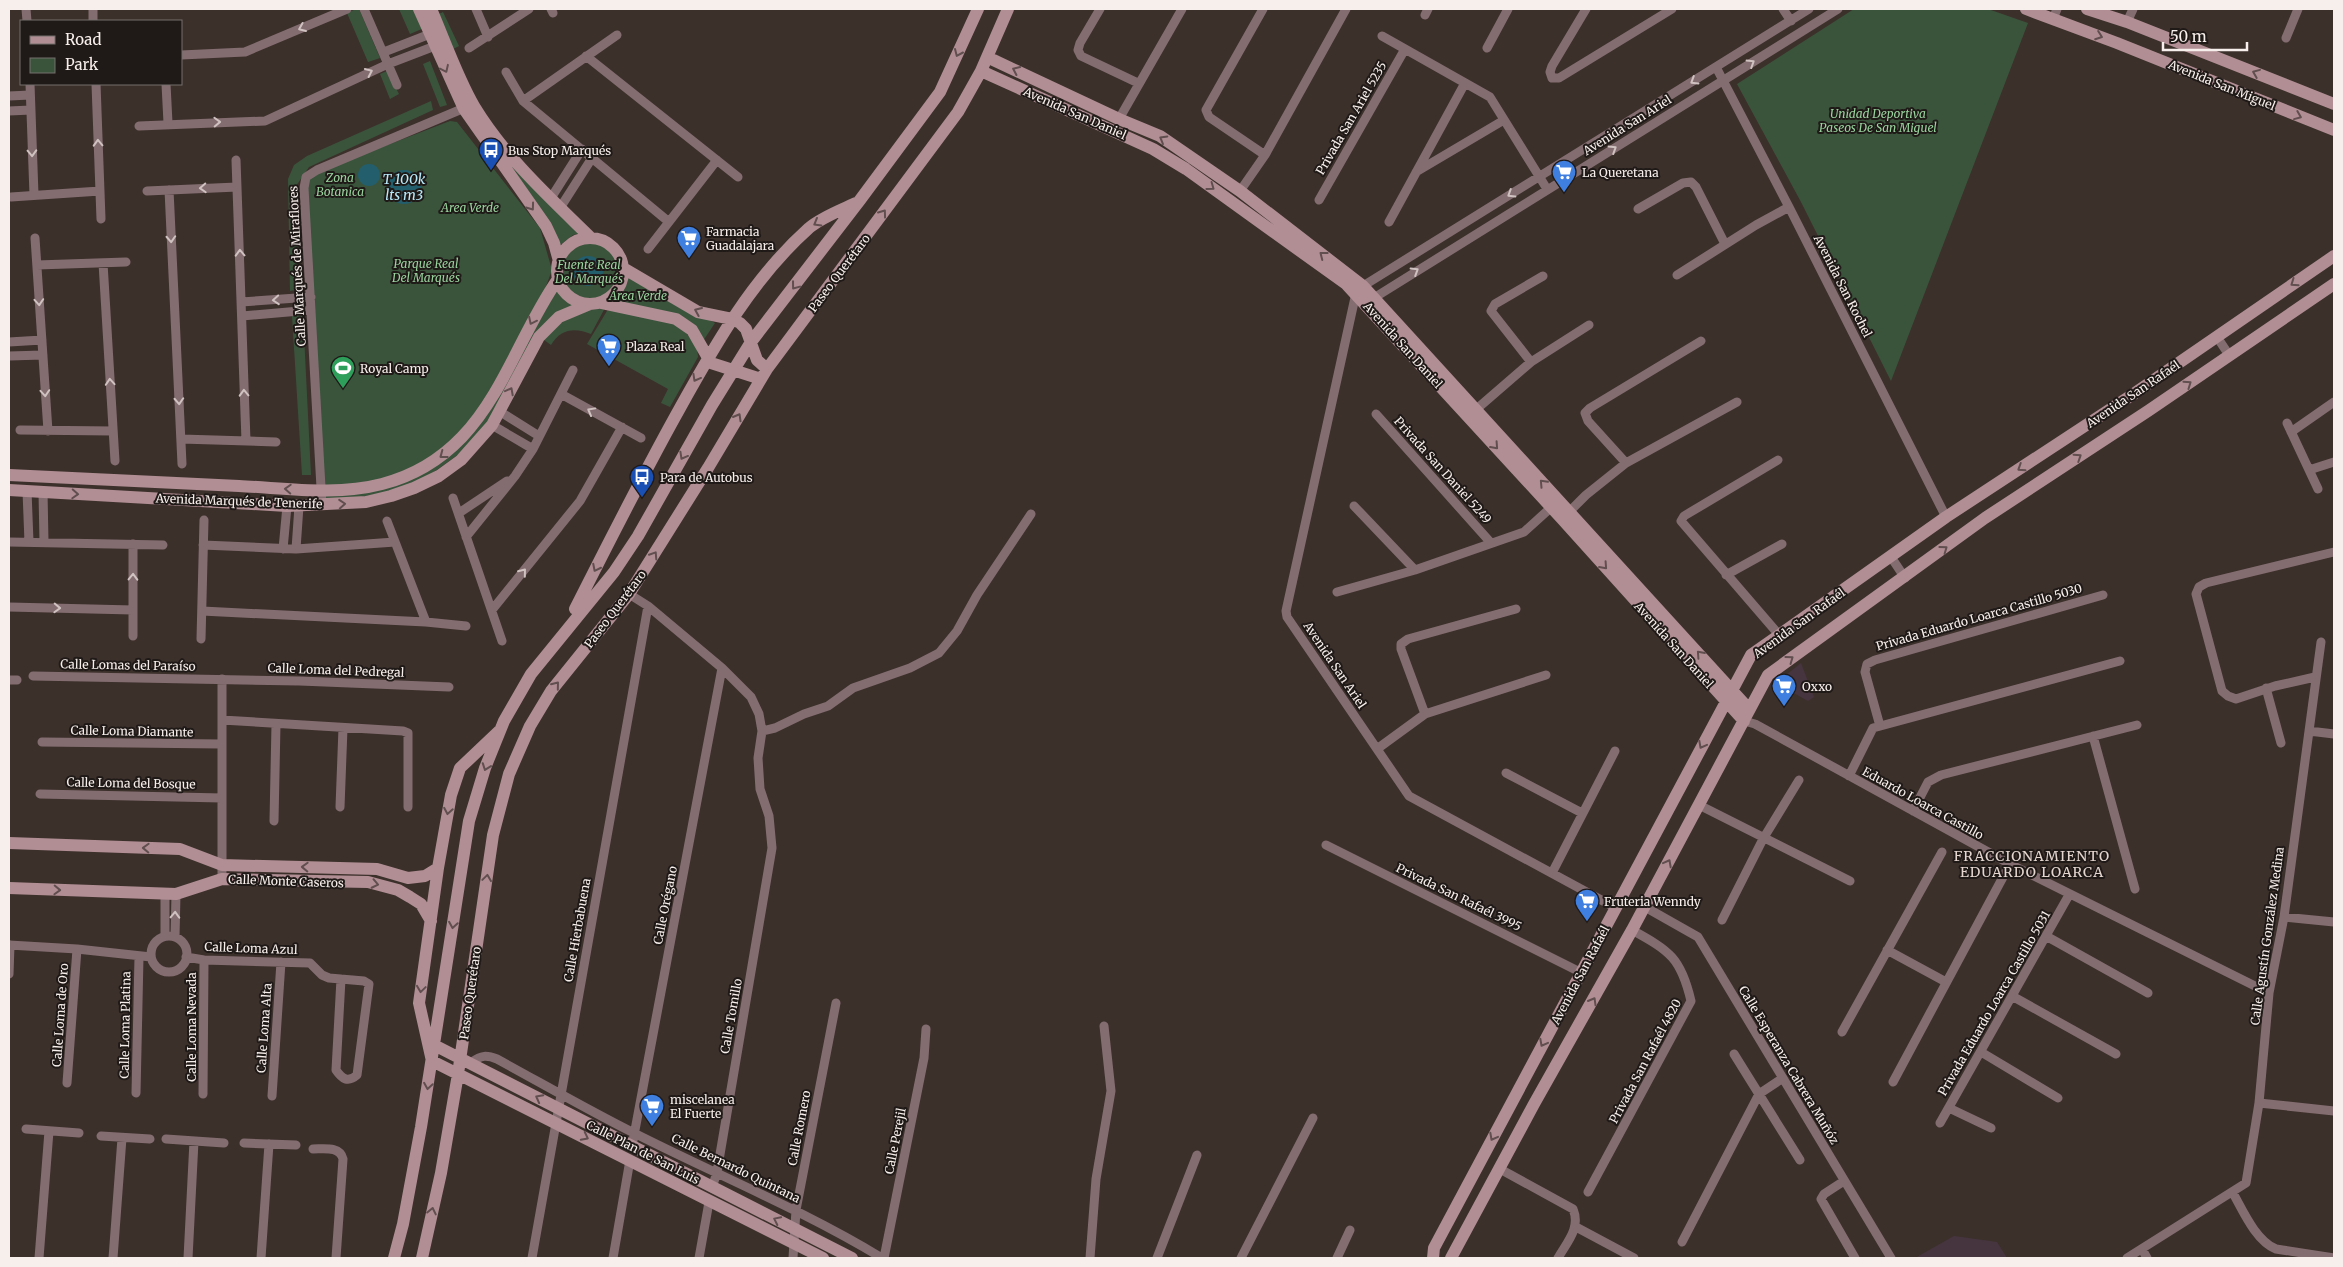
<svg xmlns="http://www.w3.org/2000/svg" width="2343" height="1267" viewBox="0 0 2343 1267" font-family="Merriweather,serif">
<rect width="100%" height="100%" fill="#3c302b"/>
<path fill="#46353f" d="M1801,663L1814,697L1808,701L1776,683Z
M1954,1236L1997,1242L2007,1258H1915Z"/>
<path fill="#3a543c" d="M356,9H359L380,58L368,62L347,13Z
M399,9H415L424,28L410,34Z
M1854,9H1988L2028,23L1891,381L1801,202L1737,84Z
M443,12L459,46L451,50L437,15Z
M430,61L447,105L440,107L423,64Z
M387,71L399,94L390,99L380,74Z
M431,101L433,110L309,167L296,186L301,289L290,291L288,179L294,165L307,156Z
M474,108L580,233L573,235L560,245Z
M450,121L457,122L540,228L552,270L539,305L479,416L445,452L381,484L322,489L307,176Z
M560 271a29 29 0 1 1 58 0a29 29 0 1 1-58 0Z
M627,272L715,323L703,341L694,330L612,301L623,289Z
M557,283C563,296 572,301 586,304L558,315L477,441L413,487L325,504V492L382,486L464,437Z
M591,305L606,306L591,334C575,327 560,329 551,345L540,337L548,327Z
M610,306L676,320L697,347L698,357L670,407L661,403L668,389L587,344Z
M303,315L311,475H302L292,316Z"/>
<path fill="#235e6d" d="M358 175a11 11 0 1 1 22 0a11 11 0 1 1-22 0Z
M387 187a17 17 0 1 1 34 0a17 17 0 1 1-34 0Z
M573 271a15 15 0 1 1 30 0a15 15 0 1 1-30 0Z"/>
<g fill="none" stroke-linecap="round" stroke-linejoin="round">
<path stroke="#846d71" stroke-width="9" d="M26,9L27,21
M93,9V21
M364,9L397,85
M476,9L488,37
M551,9L553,13
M1100,9L1080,43L1078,50L1081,56L1138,83
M1263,9L1206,110L1209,117L1265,155
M1586,9L1552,66L1550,72L1552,78H1559L1672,9
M1783,9L1791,21
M1425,15L1428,9
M2053,19L2057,9
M2127,22L2133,9
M1382,36L1490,97L1547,189
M2286,38L2298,9
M469,48L529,9
M1487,48L1508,9
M384,52L430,34
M181,55L245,52L347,9
M586,56L738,177
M1716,67L1789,207L1946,517
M506,72L523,101L669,222
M30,84L34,195
M96,84L101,219
M166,84L168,123
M9,96L30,95
M523,101L617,35
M9,111L31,110
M1119,119L1182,9
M139,126L265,121L388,64L435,46
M236,160L246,441
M1416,172L1504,120
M169,190L182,464
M147,191L237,187
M1240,191L1265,155L1346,9
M11,197L100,191
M551,198L582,149
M1319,200L1405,49
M560,208L592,158
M1638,209L1683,183L1691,182L1696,187L1725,244
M1389,222L1465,83
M35,238L48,431
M648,249L717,160
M103,263L115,461
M37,265L126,262
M1677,275L1756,225L1789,207
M1369,301L1838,9
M241,302L311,297
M242,316L311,310
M2217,337L2229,355
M9,342L42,340
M9,356L43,355
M1531,362L1491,311L1495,304L1543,276
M561,394L641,438
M499,411L539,436
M1472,413L1531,362L1589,325
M1376,414L1491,543
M2287,423L2318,489
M492,425L533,449
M20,430L113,431
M2291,432L2334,402
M181,439L276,442
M1778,460L1684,516L1681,521L1780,636
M1626,463L1588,421L1585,413L1590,408L1701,341
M2309,470L2334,462
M27,491L29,542
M43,492L44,542
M453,498L502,641
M322,505L304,188L306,177L317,170L469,106
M1354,506L1415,570
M459,513L507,481
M1566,515L1586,495L1626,463L1737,402
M387,521L426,622
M466,537L515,476L533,449L573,370
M9,542L163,545
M203,545L296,549L395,542
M283,549L287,506
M296,549L299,506
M1891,557L1905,578
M1726,575L1782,544
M1337,592L1415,570L1524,532L1556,503
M629,594L648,606L722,668L751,697L759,714L762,731L758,758L760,789L769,816L772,848L717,1172L712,1188
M9,607L133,610
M492,610L580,501L622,427
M202,611L426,622L466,626
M133,636V544
M201,639L204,520
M33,676L300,681L449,687
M2315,677L2275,686L2236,699L2228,696L2222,691L2196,594L2199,587L2206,583L2334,552
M9,680H17
M2266,688L2281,743
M1425,714L1401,649V644L1408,639L1516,609
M222,720L403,731L408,733V807
M1744,721L1755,724L2010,864L2269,993
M1880,726L1865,672L1867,664L1875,660L2103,595
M762,731L775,728L804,714L828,706L853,688L910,668L939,653L957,631L977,595L1031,514
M2309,731L2334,734
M2093,736L2135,889
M42,742L221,744
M1377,749L1425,714L1546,675
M1506,773L1582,813
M1849,776L1873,728L2120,661
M40,794L222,798
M1699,805L1850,881
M340,807L343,728
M1913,811L1928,782L1941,775L2137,725
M274,821L276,724
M1326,845L1582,973
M1552,873L1615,751
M222,879V679
M1645,907L1698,937L1891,1258
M1616,908L1409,796L1287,617L1286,611L1356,293L1363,286L1809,9
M2284,917L2334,922
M1722,920L1763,839L1799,780
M165,936V894
M2046,936L2148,993
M151 954a18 18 0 1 1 36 0a18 18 0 1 1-36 0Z
M175,937L176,894
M9,945L77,949L151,957
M1887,950L1946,982
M186,957L204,960L310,963L322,975L329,978L364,981L369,984L357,1075C348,1083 342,1079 336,1070L341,979
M9,974L10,945
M2012,996L2116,1054
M1842,1032L1942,852
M1981,1052L2058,1098
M1734,1054L1800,1160
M472,1062C481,1055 487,1055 497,1059C543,1084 588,1110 634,1133C717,1175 803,1210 882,1258
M1893,1082L2010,864
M67,1083L77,949
M136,1093L139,957
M203,1094L204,960
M272,1096L281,962
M2259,1103L2334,1111
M1949,1108L1991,1128
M1940,1123L2069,895
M26,1129L79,1133
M101,1136L150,1139
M166,1139L224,1143
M244,1143L296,1145
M632,1146L722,668
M313,1149C324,1149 340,1146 343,1159L336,1258
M1500,1169L1573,1209C1581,1228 1567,1242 1558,1258
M1844,1181L1824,1194L1821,1199L1855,1258
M1588,1192L1691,1001C1681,958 1670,951 1632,930
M2233,1193C2243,1211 2256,1241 2276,1249L2334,1258
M1576,1227L1634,1258
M1682,1242L1759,1094L1783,1078
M2142,1249L2147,1258
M39,1258L49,1131
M113,1258L122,1138
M188,1258L194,1141
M261,1258L269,1144
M532,1258L648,606
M613,1258L630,1160
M699,1258L709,1202
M793,1258L796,1210L836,1003
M884,1258L924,1058L926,1029
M1090,1258L1096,1179L1111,1091L1104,1026
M1157,1258L1197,1155
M1241,1258L1313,1118
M1337,1258L1350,1230
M2127,1258L2246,1183L2259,1103L2269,993L2284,917L2321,642"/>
<path stroke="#b18e94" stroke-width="12" d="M419,9L464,109L546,226L554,243L559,261
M431,9C444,39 458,79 474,106C505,157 548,196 590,237
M2026,9L2117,43L2334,130
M2087,9L2127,22L2334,104
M987,57L1119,119L1160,136L1240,191L1363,286L1749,709
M981,71L1153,149L1186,169L1346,284L1562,519L1744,721
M557 271a33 33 0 1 1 66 0a33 33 0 1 1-66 0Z
M623,268L698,312L732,319L740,323L746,329L757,360L767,369
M601,303L676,319L692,330L711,363L761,379
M9,475C85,479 162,482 239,486C285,488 336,496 382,484C413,476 440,460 462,437C504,393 523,329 558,279
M9,490L287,506L366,502L391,496L414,488L439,476L461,460L492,425L539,337L559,317L590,304
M575,609C609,542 643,474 680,408C716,343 753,278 809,228C822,217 841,210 856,203
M499,731L460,768L451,795L438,868L419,1003L432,1061L823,1258
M9,843L180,849L222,865L377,869L408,878L425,876L438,868
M9,888L176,894L222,879L368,882L398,890L410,897L421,904L431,921
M434,1045L852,1258
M394,1258L403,1224L421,1127L469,821L485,768L504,721L531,674L614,572L638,536L712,405L751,342L860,200L940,92L978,9
M422,1258L441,1173L458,1074L493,835L509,774L530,726L551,691L629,594L708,468L767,369L958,112L981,71L1008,9
M1433,1258L1434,1248L1751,655L1946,517L2135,393L2334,256
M1451,1258L1534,1104L1632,930L1768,675L1985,518L2148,411L2334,284"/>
</g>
<defs><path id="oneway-chevron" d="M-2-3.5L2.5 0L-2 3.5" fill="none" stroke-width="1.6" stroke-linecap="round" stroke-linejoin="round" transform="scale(1.25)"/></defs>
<g stroke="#cfc2c0">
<use href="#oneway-chevron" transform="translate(302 28) rotate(157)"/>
<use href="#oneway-chevron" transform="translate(1751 63) rotate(-32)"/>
<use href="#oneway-chevron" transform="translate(369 72) rotate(-25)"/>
<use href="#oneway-chevron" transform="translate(1694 81) rotate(148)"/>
<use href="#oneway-chevron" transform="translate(217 122) rotate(-2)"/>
<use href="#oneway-chevron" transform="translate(98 143) rotate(-92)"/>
<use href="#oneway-chevron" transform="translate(1613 149) rotate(-32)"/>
<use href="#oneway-chevron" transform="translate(32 153) rotate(88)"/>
<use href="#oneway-chevron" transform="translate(203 188) rotate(177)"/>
<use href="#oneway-chevron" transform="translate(1511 194) rotate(148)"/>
<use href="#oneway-chevron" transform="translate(171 239) rotate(87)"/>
<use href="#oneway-chevron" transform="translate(240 253) rotate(-92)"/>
<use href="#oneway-chevron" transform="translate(1415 271) rotate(-32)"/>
<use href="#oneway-chevron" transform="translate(276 300) rotate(176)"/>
<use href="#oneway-chevron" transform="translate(39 302) rotate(86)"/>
<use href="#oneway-chevron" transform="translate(110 382) rotate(-94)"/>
<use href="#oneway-chevron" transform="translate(45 393) rotate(86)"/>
<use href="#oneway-chevron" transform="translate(244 393) rotate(-92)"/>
<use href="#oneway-chevron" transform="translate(179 401) rotate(87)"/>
<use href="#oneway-chevron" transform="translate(591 411) rotate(-151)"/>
<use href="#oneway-chevron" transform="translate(523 572) rotate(-51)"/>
<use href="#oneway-chevron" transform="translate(133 577) rotate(-89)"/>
<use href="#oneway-chevron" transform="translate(57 608) rotate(2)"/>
<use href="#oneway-chevron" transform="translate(175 915) rotate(-88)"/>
</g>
<g stroke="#614e4f">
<use href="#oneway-chevron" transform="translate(2099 36) rotate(20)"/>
<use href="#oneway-chevron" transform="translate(958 53) rotate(114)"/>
<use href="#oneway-chevron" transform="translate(445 69) rotate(65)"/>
<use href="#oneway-chevron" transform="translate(1016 70) rotate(-155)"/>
<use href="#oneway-chevron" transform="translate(2256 73) rotate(-158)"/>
<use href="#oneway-chevron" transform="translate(2298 116) rotate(22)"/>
<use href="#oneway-chevron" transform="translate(1163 139) rotate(-150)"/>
<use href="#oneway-chevron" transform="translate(1211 187) rotate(36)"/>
<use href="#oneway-chevron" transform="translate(531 207) rotate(54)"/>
<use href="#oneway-chevron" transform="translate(883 213) rotate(-54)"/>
<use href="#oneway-chevron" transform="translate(817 223) rotate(150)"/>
<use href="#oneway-chevron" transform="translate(1323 255) rotate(-142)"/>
<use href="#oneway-chevron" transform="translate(2294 283) rotate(145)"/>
<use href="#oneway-chevron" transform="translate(795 286) rotate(127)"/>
<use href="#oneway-chevron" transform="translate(698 311) rotate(-157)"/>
<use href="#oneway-chevron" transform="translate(532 321) rotate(116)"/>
<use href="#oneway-chevron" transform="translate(696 378) rotate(119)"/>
<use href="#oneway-chevron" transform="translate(2188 384) rotate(-35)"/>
<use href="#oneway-chevron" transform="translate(510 391) rotate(-62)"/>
<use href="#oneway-chevron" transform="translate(738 417) rotate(-60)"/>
<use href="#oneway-chevron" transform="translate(1495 446) rotate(48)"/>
<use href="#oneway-chevron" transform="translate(443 455) rotate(143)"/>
<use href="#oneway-chevron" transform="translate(683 456) rotate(119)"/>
<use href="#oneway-chevron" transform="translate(2078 457) rotate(-33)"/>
<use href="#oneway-chevron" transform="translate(2021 468) rotate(147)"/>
<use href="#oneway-chevron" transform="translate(1543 483) rotate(-133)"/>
<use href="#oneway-chevron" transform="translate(288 489) rotate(-177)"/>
<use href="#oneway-chevron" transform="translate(75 494) rotate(3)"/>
<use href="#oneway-chevron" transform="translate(342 504) rotate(-4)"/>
<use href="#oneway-chevron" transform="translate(1944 549) rotate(-36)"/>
<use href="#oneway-chevron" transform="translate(654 555) rotate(-57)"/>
<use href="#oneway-chevron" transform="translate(1604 566) rotate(48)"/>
<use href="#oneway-chevron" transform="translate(596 568) rotate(117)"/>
<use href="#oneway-chevron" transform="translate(1700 654) rotate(-132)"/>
<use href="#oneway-chevron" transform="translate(1790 659) rotate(-36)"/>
<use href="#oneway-chevron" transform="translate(556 685) rotate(-51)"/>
<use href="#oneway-chevron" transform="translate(1702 745) rotate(118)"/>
<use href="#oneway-chevron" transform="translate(486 767) rotate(110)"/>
<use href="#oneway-chevron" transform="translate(448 811) rotate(100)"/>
<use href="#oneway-chevron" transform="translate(146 848) rotate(-178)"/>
<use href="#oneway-chevron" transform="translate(1668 863) rotate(-62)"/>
<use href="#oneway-chevron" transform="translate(305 867) rotate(-178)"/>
<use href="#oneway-chevron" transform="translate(487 878) rotate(-82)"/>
<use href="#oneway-chevron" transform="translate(375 884) rotate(12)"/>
<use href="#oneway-chevron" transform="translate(57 890) rotate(2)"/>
<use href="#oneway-chevron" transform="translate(453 925) rotate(99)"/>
<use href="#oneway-chevron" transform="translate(421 989) rotate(98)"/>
<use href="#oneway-chevron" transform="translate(1593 1001) rotate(-60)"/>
<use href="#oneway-chevron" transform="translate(1543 1043) rotate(118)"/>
<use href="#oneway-chevron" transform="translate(428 1086) rotate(99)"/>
<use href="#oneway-chevron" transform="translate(539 1098) rotate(-152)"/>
<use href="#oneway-chevron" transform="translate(585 1137) rotate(27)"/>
<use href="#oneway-chevron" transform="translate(1493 1137) rotate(118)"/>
<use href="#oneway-chevron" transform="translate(432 1211) rotate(-78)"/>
<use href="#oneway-chevron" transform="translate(777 1220) rotate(-154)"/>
</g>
<defs>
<symbol id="bus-pin" viewBox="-11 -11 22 30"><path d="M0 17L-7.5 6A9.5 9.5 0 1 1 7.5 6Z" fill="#1a4fb4" stroke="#1f1917"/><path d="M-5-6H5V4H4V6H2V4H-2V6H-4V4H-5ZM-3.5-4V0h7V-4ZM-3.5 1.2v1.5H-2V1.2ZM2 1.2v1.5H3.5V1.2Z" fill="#fff"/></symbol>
<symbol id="supermarket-pin" viewBox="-11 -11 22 30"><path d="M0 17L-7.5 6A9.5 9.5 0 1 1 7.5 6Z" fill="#3f7fe0" stroke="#1f1917"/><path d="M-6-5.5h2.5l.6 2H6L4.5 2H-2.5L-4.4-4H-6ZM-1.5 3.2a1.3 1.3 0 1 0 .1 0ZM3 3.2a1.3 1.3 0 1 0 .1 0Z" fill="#fff"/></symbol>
<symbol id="stadium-pin" viewBox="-11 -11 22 30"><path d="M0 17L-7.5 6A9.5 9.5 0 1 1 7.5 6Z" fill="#2e9e5b" stroke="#1f1917"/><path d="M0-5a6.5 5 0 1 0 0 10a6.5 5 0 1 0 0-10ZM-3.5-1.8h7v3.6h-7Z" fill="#fff"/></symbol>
</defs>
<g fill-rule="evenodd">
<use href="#bus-pin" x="477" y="136" width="28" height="38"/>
<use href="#supermarket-pin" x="1550" y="158" width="28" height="38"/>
<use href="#supermarket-pin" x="675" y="224" width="28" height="38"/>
<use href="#supermarket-pin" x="595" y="332" width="28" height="38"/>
<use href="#stadium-pin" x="329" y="354" width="28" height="38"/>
<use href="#bus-pin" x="628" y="463" width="28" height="38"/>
<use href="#supermarket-pin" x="1770" y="672" width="28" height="38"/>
<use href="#supermarket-pin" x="1573" y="887" width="28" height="38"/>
<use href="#supermarket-pin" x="638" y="1092" width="28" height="38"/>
</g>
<g text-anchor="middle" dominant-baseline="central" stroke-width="4" stroke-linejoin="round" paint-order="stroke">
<g font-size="12" fill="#f7efeb" stroke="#1f1917">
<text transform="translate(2222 85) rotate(22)">Avenida San Miguel</text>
<text transform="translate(1075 113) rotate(24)">Avenida San Daniel</text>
<text transform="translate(1351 118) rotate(-60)">Privada San Ariel 5235</text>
<text transform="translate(1627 125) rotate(-32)">Avenida San Ariel</text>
<text transform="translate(297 266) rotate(-93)">Calle Marqués de Miraflores</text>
<text transform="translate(839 273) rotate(-53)">Paseo Querétaro</text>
<text transform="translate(1843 286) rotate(63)">Avenida San Rochel</text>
<text transform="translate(1403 345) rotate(48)">Avenida San Daniel</text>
<text transform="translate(2133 394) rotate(-34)">Avenida San Rafaél</text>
<text transform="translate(1443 470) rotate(48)">Privada San Daniel 5249</text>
<text transform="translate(239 501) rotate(2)">Avenida Marqués de Tenerife</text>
<text transform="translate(615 609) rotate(-53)">Paseo Querétaro</text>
<text transform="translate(1979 617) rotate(-16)">Privada Eduardo Loarca Castillo 5030</text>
<text transform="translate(1799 623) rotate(-36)">Avenida San Rafaél</text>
<text transform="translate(1674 645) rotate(48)">Avenida San Daniel</text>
<text transform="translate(128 665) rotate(1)">Calle Lomas del Paraíso</text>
<text transform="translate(1335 665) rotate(56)">Avenida San Ariel</text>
<text transform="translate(336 670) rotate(2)">Calle Loma del Pedregal</text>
<text transform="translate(132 731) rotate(1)">Calle Loma Diamante</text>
<text transform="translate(131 783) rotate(1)">Calle Loma del Bosque</text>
<text transform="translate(1923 803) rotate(29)">Eduardo Loarca Castillo</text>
<text transform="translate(286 881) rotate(2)">Calle Monte Caseros</text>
<text transform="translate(1459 897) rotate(26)">Privada San Rafaél 3995</text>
<text transform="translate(665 905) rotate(-79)">Calle Orégano</text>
<text transform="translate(577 930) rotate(-80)">Calle Hierbabuena</text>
<text transform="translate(2267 936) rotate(-82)">Calle Agustín González Medina</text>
<text transform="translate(251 948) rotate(2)">Calle Loma Azul</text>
<text transform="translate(1580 975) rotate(-62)">Avenida San Rafaél</text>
<text transform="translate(470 993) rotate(-82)">Paseo Querétaro</text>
<text transform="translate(1994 1003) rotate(-60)">Privada Eduardo Loarca Castillo 5031</text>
<text transform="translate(60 1015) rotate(-86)">Calle Loma de Oro</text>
<text transform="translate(731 1016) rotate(-80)">Calle Tomillo</text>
<text transform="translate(125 1025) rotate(-89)">Calle Loma Platina</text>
<text transform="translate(191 1027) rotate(-90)">Calle Loma Nevada</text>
<text transform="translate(264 1028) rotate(-86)">Calle Loma Alta</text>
<text transform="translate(1645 1061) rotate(-62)">Privada San Rafaél 4820</text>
<text transform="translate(1789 1065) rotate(59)">Calle Esperanza Cabrera Muñóz</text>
<text transform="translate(799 1128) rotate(-79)">Calle Romero</text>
<text transform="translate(895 1141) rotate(-79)">Calle Perejil</text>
<text transform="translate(643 1152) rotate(27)">Calle Plan de San Luis</text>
<text transform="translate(736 1168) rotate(26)">Calle Bernardo Quintana</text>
</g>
<g font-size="12" font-style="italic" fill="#99d39e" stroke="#1f1917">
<text x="1878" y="113">Unidad Deportiva<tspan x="1878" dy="14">Paseos De San Miguel</tspan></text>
<text x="340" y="177">Zona<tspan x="340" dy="14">Botanica</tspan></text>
<text x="470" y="207">Area Verde</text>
<text x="426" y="263">Parque Real<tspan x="426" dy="14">Del Marqués</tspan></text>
<text x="589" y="264">Fuente Real<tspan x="589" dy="14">Del Marqués</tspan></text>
<text x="638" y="295">Área Verde</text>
</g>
<g font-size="12" fill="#f7efeb" stroke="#1f1917" text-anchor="start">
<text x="508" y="150">Bus Stop Marqués</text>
<text x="1582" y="172">La Queretana</text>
<text x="706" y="231">Farmacia<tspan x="706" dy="14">Guadalajara</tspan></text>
<text x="626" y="346">Plaza Real</text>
<text x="360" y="368">Royal Camp</text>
<text x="660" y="477">Para de Autobus</text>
<text x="1802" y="686">Oxxo</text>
<text x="1604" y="901">Fruteria Wenndy</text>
<text x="670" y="1099">miscelanea<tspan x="670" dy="14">El Fuerte</tspan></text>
</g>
<g font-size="14" font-style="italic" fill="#b7eafa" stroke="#1f1917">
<text x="404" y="179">T 100k<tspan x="404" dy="16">lts m3</tspan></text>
</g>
<g font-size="14" letter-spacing="1" fill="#e5d6cf" stroke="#1f1917">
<text x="2032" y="856">FRACCIONAMIENTO<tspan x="2032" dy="16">EDUARDO LOARCA</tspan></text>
</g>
</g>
<rect width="2343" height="1267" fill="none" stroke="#f7efeb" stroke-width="20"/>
<rect x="20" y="20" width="162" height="65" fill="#1f1917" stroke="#756f6c"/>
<rect x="30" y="36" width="25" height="8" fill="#b18e94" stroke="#756f6c"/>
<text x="65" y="45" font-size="15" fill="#f7efeb">Road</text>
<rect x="30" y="58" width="25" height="15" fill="#3a543c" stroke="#756f6c"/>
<text x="65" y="70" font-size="15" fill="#f7efeb">Park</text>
<path d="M2163 42v8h84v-8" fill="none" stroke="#f7efeb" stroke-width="2.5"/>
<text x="2170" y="42" font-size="15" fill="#f7efeb" stroke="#1f1917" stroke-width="4" paint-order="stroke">50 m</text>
</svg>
